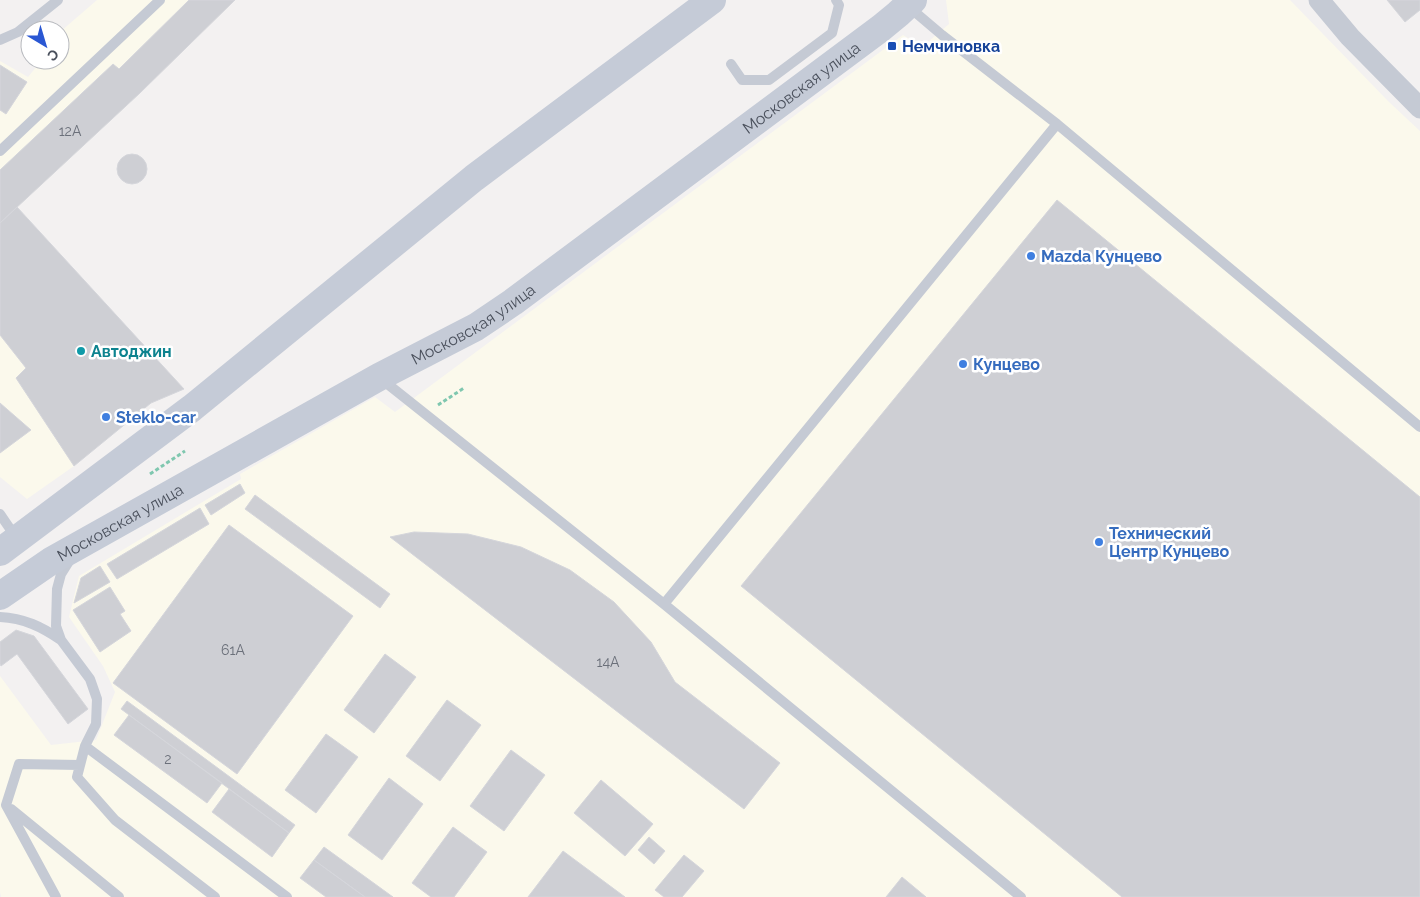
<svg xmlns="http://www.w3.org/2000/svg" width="1420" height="897" viewBox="0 0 1420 897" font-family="Raleway,sans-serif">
<rect width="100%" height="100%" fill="#f3f1f1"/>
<path fill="#fbf9ec" d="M97,0H235L140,93L0,223V61L28,77L42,60H60V32Z
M946,0H1290L1388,101L1420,131V897H1L0,892V676L51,745L96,740L115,692L103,666L69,617L79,576L241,479L240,474L375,397L395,412L903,35L922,47L949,24Z
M0,335L26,368L16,378L74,466L27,499L0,477Z"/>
<path fill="#cecfd4" stroke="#d5d6db" d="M189,0H235L140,93L0,223V170L113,64L119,69Z
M1387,0H1420V10L1405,22Z
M0,65L27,82L6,114L0,110Z
M117 169a15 15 0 1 1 30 0a15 15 0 1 1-30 0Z
M1057,200L1420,497V897H1122L741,586Z
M17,207L184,389L151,403L74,466L16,378L26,368L0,335V223Z
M0,403L31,430L0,453Z
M240,484L245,493L211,515L205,505Z
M255,495L390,594L380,608L245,509Z
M200,508L209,524L117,579L107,564Z
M229,525L353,616L237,774L113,683Z
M414,532L468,534L521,547L570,570L614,602L651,642L675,682L780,763L744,809L390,537Z
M100,566L110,582L74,603L81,578Z
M110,587L125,611L120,614L131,631L100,652L73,610Z
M16,630L34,636L88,709L68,724L17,654L1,666L0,664V642Z
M385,654L416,677L374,733L344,710Z
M447,700L481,725L440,781L406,756Z
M127,701L295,825L289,833L121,709Z
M129,715L222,783L207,803L114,735Z
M326,734L358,757L316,813L285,790Z
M511,750L545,775L504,831L470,806Z
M389,778L423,804L382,860L348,835Z
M601,780L653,824L625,856L574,813Z
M229,789L289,833L272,857L212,812Z
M453,827L487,852L454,897H431L412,883Z
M649,837L665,851L654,864L638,850Z
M324,847L393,897H365L314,860Z
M563,851L625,897H528Z
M684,855L704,871L682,897H664L655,890Z
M314,860L365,897H326L300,878Z
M902,877L926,897H886Z"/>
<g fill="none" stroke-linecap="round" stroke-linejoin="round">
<path stroke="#7fc7af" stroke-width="3" stroke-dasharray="4 2.5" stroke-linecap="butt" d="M438,405L464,388
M150,474L185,451"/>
<path stroke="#c5cad4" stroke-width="10" d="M909,7L942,35L1057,124L1420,427
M0,40L18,32L58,0
M731,64L742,80H769L832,33L839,5L836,0
M0,151L160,0
M380,378L664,604L1021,897
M0,514L17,539
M71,558L61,574L57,589L56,626L61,640L90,679L97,699L96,724L85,746L77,777L115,820L215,897
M664,604L1057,124
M0,617C24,618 42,627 61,640
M85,746L287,897
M11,809L119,897
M56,897L6,805L19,764L80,765"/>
<path stroke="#c5cad4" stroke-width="21" d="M1319,0L1350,37L1420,108"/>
<g stroke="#c5cbd7" stroke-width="28">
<path d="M0,552L192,408L474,178L712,0"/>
<path id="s1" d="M0,596L51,561L379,377L476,327L513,302L881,28L898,14L913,0"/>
</g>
</g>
<rect fill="#1a4fb4" stroke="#fff" stroke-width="2" x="887" y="41" width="10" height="10" rx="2.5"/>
<g fill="#3f7fe0" stroke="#fff" stroke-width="2">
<circle cx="1031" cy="256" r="5"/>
<circle cx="963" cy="364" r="5"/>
<circle cx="106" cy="417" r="5"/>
<circle cx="1099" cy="542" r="5"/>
</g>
<circle fill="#0f9aa8" stroke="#fff" stroke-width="2" cx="81" cy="351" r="5"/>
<g text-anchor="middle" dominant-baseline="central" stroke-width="5" stroke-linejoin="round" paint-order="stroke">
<g font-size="14" fill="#6b707a">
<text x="70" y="131">12А</text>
<text x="233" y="650">61А</text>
<text x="608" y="662">14А</text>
<text x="168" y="759">2</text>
</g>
<g font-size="16" font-weight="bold" fill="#164399" stroke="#fff" text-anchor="start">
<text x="902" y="46">Немчиновка</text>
</g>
<g font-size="16" fill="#4a505c" stroke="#fff">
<text stroke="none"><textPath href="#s1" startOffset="951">Московская улица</textPath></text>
<text stroke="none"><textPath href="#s1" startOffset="546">Московская улица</textPath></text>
<text stroke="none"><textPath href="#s1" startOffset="141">Московская улица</textPath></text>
</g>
<g font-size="16" font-weight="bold" fill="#366cbe" stroke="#fff" text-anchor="start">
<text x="1041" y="256">Mazda Кунцево</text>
<text x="973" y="364">Кунцево</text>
<text x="116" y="417">Steklo-car</text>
<text x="1109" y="533">Технический<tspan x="1109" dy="18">Центр Кунцево</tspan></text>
</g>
<g font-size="16" font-weight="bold" fill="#0d838f" stroke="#fff" text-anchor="start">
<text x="91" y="351">Автоджин</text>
</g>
</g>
<g transform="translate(45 45) rotate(142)"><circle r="24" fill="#ffffff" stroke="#b7b9be"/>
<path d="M0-4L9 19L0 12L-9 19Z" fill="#2a57d3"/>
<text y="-8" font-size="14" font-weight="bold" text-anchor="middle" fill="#4a505c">С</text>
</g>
</svg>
